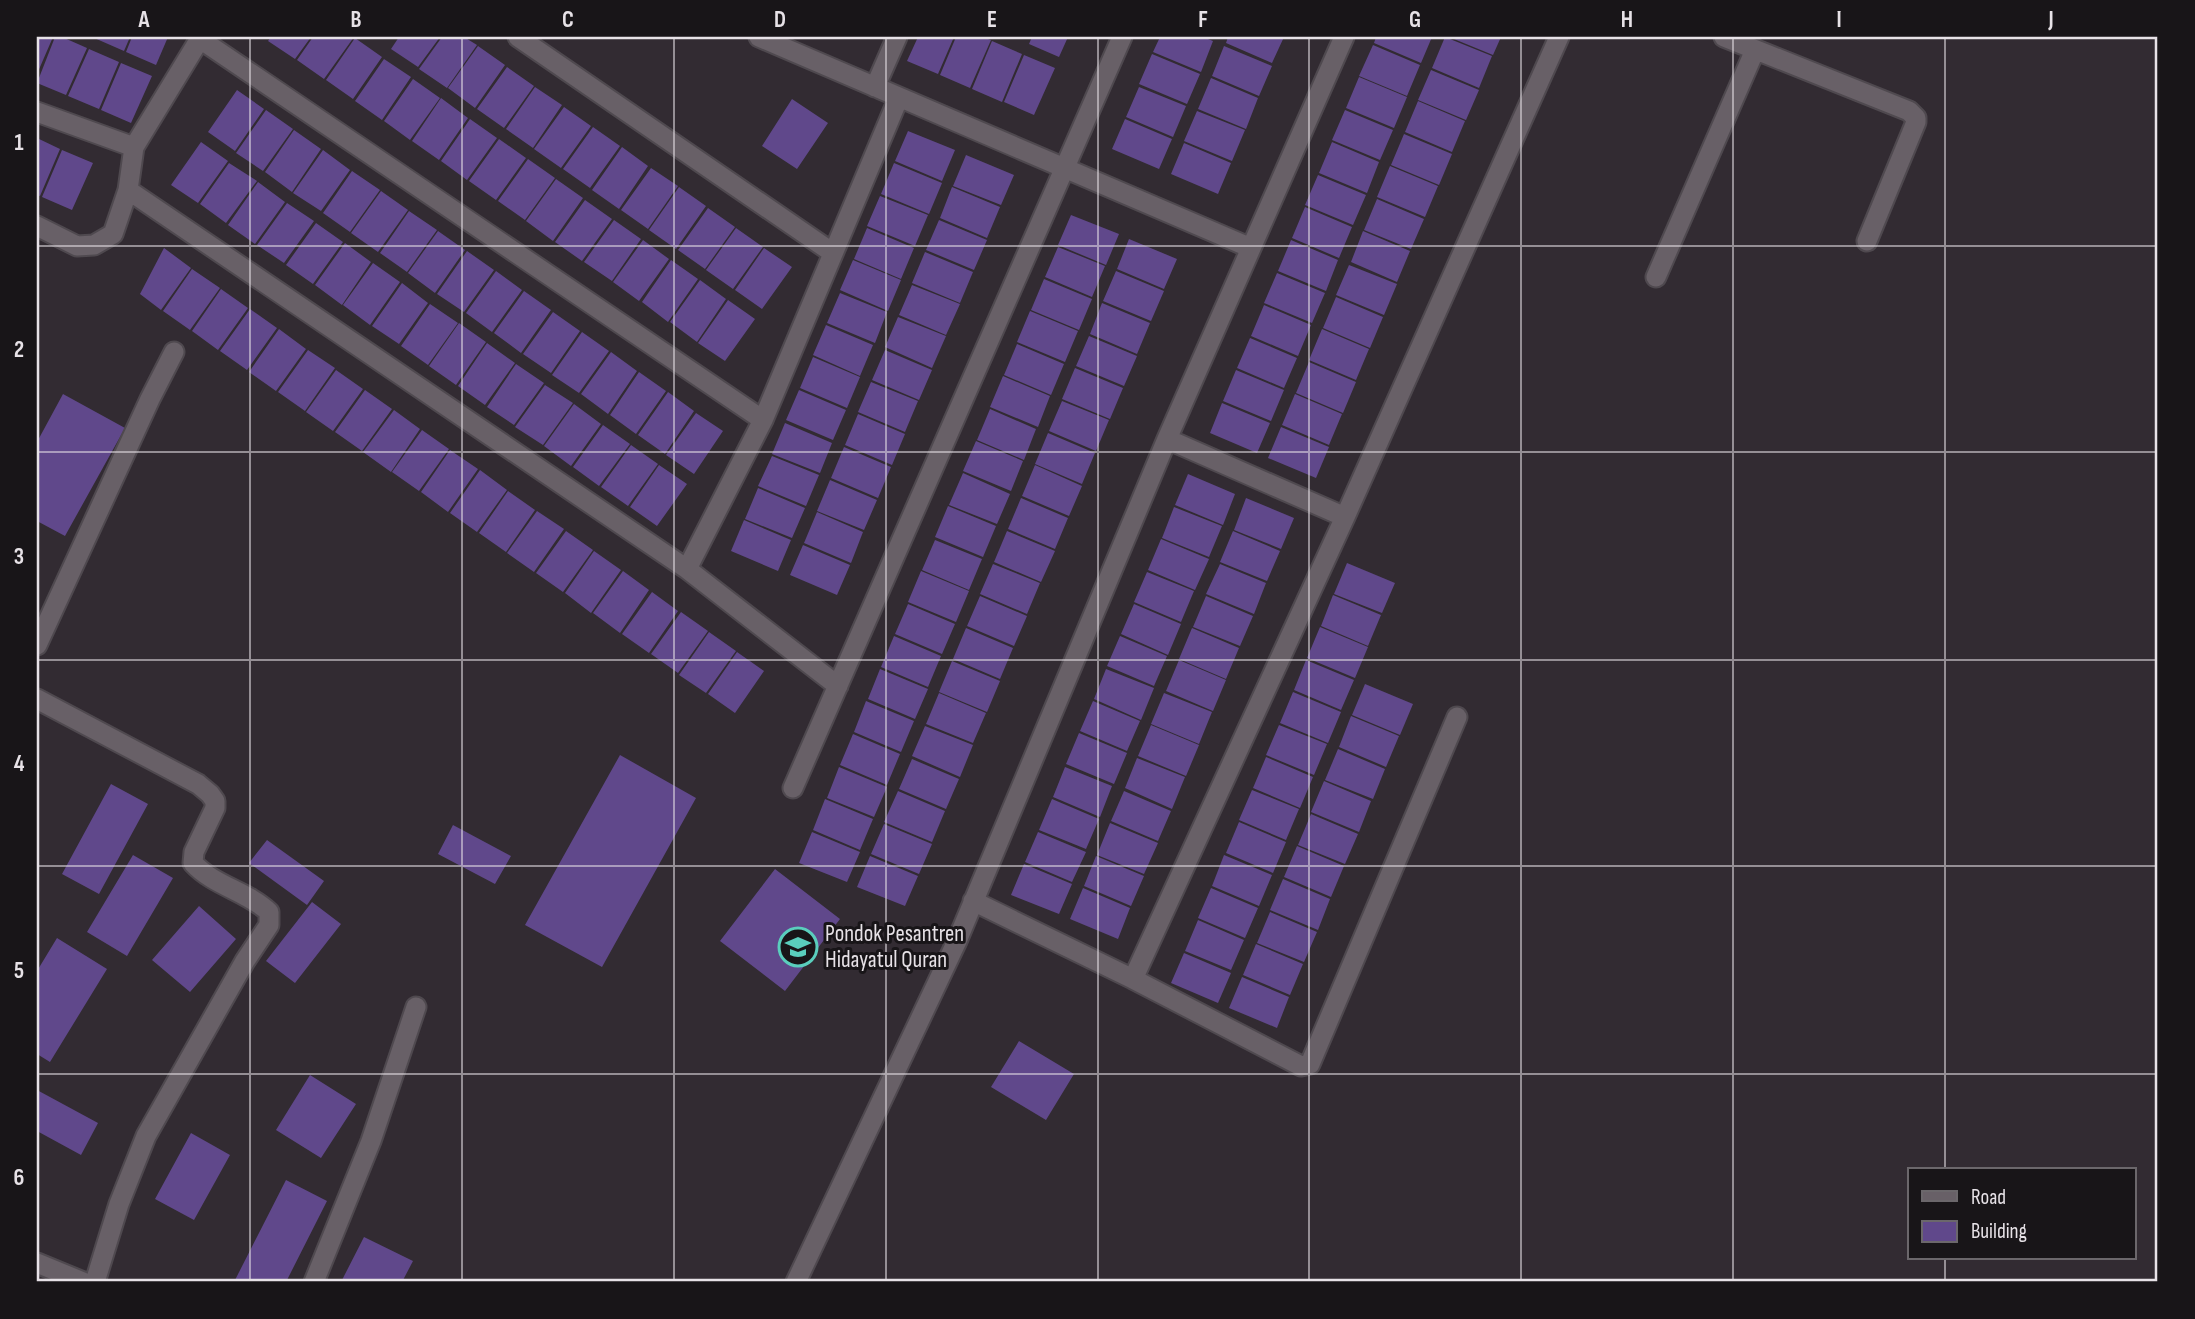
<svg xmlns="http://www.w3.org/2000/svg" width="2195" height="1319" viewBox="0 0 2195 1319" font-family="'Sofia Sans Condensed',sans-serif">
<rect width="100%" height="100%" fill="#322b32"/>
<path fill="#60488b" d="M37,37H53L37,74Z
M55,37H62L87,48L66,95L37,83Z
M92,37H130L124,51Z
M132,37H168L156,65L126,52Z
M271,37H311L295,59L268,41Z
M313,37H354L324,79L297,60Z
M399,37H440L418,67L391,49Z
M442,37H464L477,45L447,88L419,69Z
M918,37H954L938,74L907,61Z
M956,37H982L991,40L970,88L940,75Z
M1032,37H1068L1059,57L1029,44Z
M1160,37H1203L1213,41L1201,72L1153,52Z
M1228,37H1284L1272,63L1226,43Z
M1376,37H1432L1421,63L1374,43Z
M1445,37L1492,56L1479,88L1432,68Z
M1449,37H1501L1493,55Z
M355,38L382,57L353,99L326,80Z
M992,41L1022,54L1002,102L972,89Z
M1373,45L1420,65L1407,96L1359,76Z
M478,46L505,65L475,108L448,88Z
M1224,46L1272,66L1259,96L1212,76Z
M89,49L119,62L99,109L68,96Z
M1152,54L1200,74L1187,104L1139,84Z
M1024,55L1055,68L1034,115L1004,102Z
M384,59L411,77L382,120L355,101Z
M121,63L152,76L131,123L101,110Z
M507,67L534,86L504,128L477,109Z
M1431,70L1479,90L1466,120L1418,100Z
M1359,77L1407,97L1394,128L1346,108Z
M1211,78L1258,98L1246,129L1198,109Z
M413,79L440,98L410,140L384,121Z
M535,87L562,105L533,148L506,129Z
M1139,87L1186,106L1173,137L1126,117Z
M237,90L264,109L235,151L208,132Z
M441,98L468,118L439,160L412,141Z
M792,99L828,123L797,169L762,146Z
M1418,101L1465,121L1452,152L1405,132Z
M564,107L591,126L561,168L534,149Z
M266,110L293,129L263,171L236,153Z
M1345,110L1393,130L1380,160L1332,140Z
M1197,111L1245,130L1232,161L1184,141Z
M470,119L497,138L467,180L441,161Z
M1125,119L1172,139L1159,169L1112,149Z
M593,127L620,146L590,188L563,169Z
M294,130L321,149L292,192L265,172Z
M908,131L955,150L942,181L895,161Z
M1404,134L1452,154L1439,185L1391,165Z
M37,138L60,149L40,196L37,195Z
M499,139L526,158L496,200L469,181Z
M201,142L228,161L198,203L171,185Z
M1332,142L1379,162L1367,193L1319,173Z
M1184,143L1231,163L1218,194L1171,174Z
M622,147L648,166L619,209L592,190Z
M62,150L93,163L72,210L42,197Z
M323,150L350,170L321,211L293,193Z
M966,155L1014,175L1001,205L953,186Z
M528,159L555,178L525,220L498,201Z
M229,163L257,181L226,223L200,204Z
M894,163L942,183L929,214L881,194Z
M1390,166L1438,186L1425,217L1377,197Z
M651,168L678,186L648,229L621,210Z
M352,171L380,190L350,232L323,213Z
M1318,175L1366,195L1353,225L1305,205Z
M556,179L583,198L553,241L526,221Z
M258,182L285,202L255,244L228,225Z
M679,187L706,206L676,249L649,230Z
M952,187L1000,207L987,238L940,218Z
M381,191L408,210L378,252L351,233Z
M880,196L928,215L915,246L867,226Z
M1377,199L1424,219L1411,249L1364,230Z
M585,200L612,219L582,261L555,242Z
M287,203L314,221L284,263L257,245Z
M1305,207L1352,227L1339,258L1292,238Z
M708,208L735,227L705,269L678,250Z
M409,211L437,230L407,272L380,253Z
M1071,215L1119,234L1106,265L1058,245Z
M614,220L641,239L612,281L584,262Z
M939,220L987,240L974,270L926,250Z
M316,223L343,242L313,284L286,265Z
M736,228L763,247L733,289L706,270Z
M867,228L914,248L901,279L854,259Z
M438,231L465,250L435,293L408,273Z
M1363,231L1410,251L1397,282L1351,262Z
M1129,239L1177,259L1164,289L1117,269Z
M643,240L669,259L639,301L613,282Z
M1291,240L1338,260L1326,291L1278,271Z
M345,243L371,262L342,305L315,285Z
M1058,247L1105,266L1092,297L1045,277Z
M164,248L191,268L161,310L140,294Z
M764,248L792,267L762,309L735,290Z
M467,251L494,270L464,312L437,294Z
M925,252L973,272L960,303L912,283Z
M671,260L698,279L668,322L642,302Z
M853,260L901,280L888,311L840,290Z
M373,263L400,282L370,325L343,305Z
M1349,265L1397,284L1384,315L1336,295Z
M192,269L220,288L190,330L163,311Z
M496,271L522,290L492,332L466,313Z
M1116,271L1164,291L1151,321L1103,301Z
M1277,273L1325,293L1312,323L1264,303Z
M1044,279L1092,299L1079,330L1031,310Z
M700,280L726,299L697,342L670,322Z
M402,283L428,303L399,344L372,326Z
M912,285L960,304L946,335L899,315Z
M221,289L248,308L218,350L192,331Z
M524,291L551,310L521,353L494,333Z
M840,293L887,312L875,343L827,323Z
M1336,297L1383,317L1370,348L1323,328Z
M728,300L755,319L725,361L698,343Z
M1102,303L1150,323L1137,354L1090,334Z
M430,304L458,323L428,365L401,346Z
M1264,305L1311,325L1298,356L1251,336Z
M250,309L277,328L247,370L220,351Z
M1030,311L1078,331L1065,362L1017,342Z
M553,312L580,331L551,373L523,354Z
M898,317L946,336L932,368L885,347Z
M459,323L486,342L456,385L429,366Z
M826,325L873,345L860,376L813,355Z
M279,329L306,349L276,391L249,372Z
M1322,329L1369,349L1356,380L1309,360Z
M582,332L609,351L579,393L552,375Z
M1089,336L1137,356L1124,386L1076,366Z
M1250,338L1297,358L1284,388L1237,368Z
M487,343L515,363L485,405L458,386Z
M1017,344L1064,364L1051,395L1004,375Z
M308,350L335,368L305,411L278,392Z
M885,350L932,370L919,400L872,380Z
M611,352L637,371L608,414L581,394Z
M813,357L860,377L847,408L800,388Z
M1309,362L1356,382L1343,413L1296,393Z
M516,364L544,383L514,425L487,407Z
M1075,368L1123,388L1110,419L1062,399Z
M336,370L363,389L333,431L306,412Z
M1236,370L1284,390L1271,421L1223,401Z
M639,372L666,391L636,434L610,415Z
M1003,376L1050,396L1038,427L990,407Z
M871,382L918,401L905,432L858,412Z
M545,385L573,403L543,445L515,427Z
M365,390L392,409L362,451L335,432Z
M799,390L846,410L833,440L786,420Z
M668,392L694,411L665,454L638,435Z
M63,394L125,428L65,536L37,521V442Z
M1295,394L1342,414L1329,445L1282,425Z
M1062,401L1109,420L1096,451L1049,431Z
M1222,403L1270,423L1257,453L1210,433Z
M574,404L601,424L571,466L544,446Z
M990,409L1036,429L1024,460L977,440Z
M394,410L420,429L391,472L363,452Z
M696,413L723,431L694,474L666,455Z
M858,414L905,434L892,465L845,445Z
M785,423L832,443L820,473L772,454Z
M603,425L630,444L599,486L573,467Z
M1281,427L1329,447L1316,478L1268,458Z
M422,430L449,449L419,491L392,472Z
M1048,433L1095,453L1082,484L1035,464Z
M976,441L1023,461L1011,491L963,471Z
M631,445L658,464L628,506L601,487Z
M844,447L891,467L878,498L831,478Z
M450,450L478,469L448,512L421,492Z
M772,456L819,475L806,506L758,486Z
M659,465L687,484L657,526L630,507Z
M1035,465L1082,486L1069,516L1022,496Z
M480,470L507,490L477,532L450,513Z
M963,473L1010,494L997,524L949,505Z
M1188,474L1235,494L1223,525L1175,505Z
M830,480L877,500L864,530L817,511Z
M758,488L805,508L792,538L745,519Z
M508,491L535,510L506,552L479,533Z
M1021,498L1068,518L1055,549L1008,529Z
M1246,498L1294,518L1281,549L1234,530Z
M948,506L996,526L983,557L935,537Z
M1174,507L1222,526L1209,557L1162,538Z
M537,511L564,529L534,572L507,553Z
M817,512L863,532L851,563L804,543Z
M744,520L791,540L778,571L731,551Z
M566,531L593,550L563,592L536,573Z
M1007,531L1055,551L1041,582L994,562Z
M1233,531L1280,551L1267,581L1220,562Z
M1161,539L1209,559L1195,590L1148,570Z
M935,540L982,559L969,590L922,570Z
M803,545L850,565L837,595L790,575Z
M594,551L621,570L591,613L565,593Z
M1347,563L1395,583L1382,613L1334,594Z
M993,564L1040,583L1027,614L980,594Z
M1220,564L1266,583L1254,614L1206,594Z
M623,571L649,590L620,633L593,613Z
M921,571L969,591L956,622L908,602Z
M1147,572L1194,591L1181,622L1134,602Z
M652,592L678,611L649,653L622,634Z
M1333,595L1381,615L1368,646L1321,626Z
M980,596L1027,616L1014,646L967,626Z
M1206,596L1253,616L1240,646L1193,627Z
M908,604L955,624L942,654L895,634Z
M1134,604L1181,624L1168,655L1121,634Z
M681,612L708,631L678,673L651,654Z
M1320,627L1368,647L1355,678L1307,658Z
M966,628L1013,648L1000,679L953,659Z
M1192,628L1239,648L1226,679L1179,659Z
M709,632L736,651L706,693L679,675Z
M894,636L941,656L928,687L881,667Z
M1120,636L1167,656L1154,686L1107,666Z
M737,652L764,671L735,713L708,694Z
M1179,660L1226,680L1213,711L1166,691Z
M1306,660L1354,680L1341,710L1294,690Z
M952,661L1000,681L987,712L939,692Z
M880,669L928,689L915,719L868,699Z
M1106,669L1154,688L1141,720L1094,699Z
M1365,684L1413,704L1400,735L1352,715Z
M1293,692L1341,712L1328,743L1280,723Z
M939,693L986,713L973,743L926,724Z
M1164,693L1212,712L1199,744L1151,724Z
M866,701L914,721L901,752L854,732Z
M1093,701L1140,721L1127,751L1080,731Z
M1351,716L1399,736L1386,767L1339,747Z
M1151,725L1199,745L1186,776L1138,756Z
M1279,725L1327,744L1314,775L1266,755Z
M925,726L973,745L960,777L912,756Z
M1079,733L1127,753L1114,784L1066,764Z
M853,734L900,754L887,785L840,765Z
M1338,749L1385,769L1373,799L1325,780Z
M620,755L696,798L602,967L525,925Z
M1266,757L1313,777L1300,808L1253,788Z
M1137,758L1185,777L1172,809L1125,788Z
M912,759L959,779L946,809L899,789Z
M839,767L887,787L874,817L827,798Z
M1065,767L1112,786L1100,817L1053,797Z
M1324,781L1371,801L1359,832L1311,812Z
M111,784L148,804L99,894L62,874Z
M1252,790L1299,809L1286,840L1239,820Z
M898,791L945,811L932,842L884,822Z
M1124,791L1171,811L1158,841L1111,821Z
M825,799L873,819L860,850L813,830Z
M1052,799L1099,819L1086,849L1039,830Z
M1311,814L1358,834L1345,864L1298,845Z
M1239,822L1286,842L1273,873L1226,853Z
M1110,823L1158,843L1144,874L1097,855Z
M884,824L932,844L919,874L871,854Z
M453,825L511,856L495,884L438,854Z
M812,832L860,852L847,882L799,863Z
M1038,832L1086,852L1072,882L1025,862Z
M267,840L324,881L307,905L249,863Z
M1297,846L1344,866L1331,897L1284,877Z
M133,855L173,878L127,956L87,932Z
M1224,855L1272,875L1259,906L1212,886Z
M870,856L918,876L905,906L857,887Z
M1096,856L1144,876L1131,906L1084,886Z
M1024,864L1072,884L1059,914L1011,895Z
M775,869L840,919L785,991L720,941Z
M1283,879L1330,899L1318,930L1270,910Z
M1083,888L1130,908L1118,939L1070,919Z
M1211,888L1258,908L1245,938L1198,918Z
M312,902L341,924L295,983L266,961Z
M199,906L236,939L190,992L152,960Z
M1270,912L1317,932L1304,962L1257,943Z
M1198,920L1244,940L1231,970L1185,951Z
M57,938L107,969L50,1062L37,1054V971Z
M1256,944L1303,964L1290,995L1243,975Z
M1184,953L1231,973L1218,1003L1171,983Z
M1242,977L1289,997L1277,1028L1229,1008Z
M1019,1041L1074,1074L1046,1120L991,1087Z
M310,1075L356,1104L321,1158L276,1130Z
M37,1090L98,1123L81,1155L37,1131Z
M191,1133L230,1155L194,1220L155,1199Z
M286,1180L327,1201L286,1282H234Z
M364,1237L413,1261L402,1282H341Z"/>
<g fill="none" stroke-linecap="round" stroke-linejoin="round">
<defs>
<path id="minor" d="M518,37L833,253
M759,37L1251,248
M1724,37L1909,111L1916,118V122L1867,241
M200,39L763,420
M875,87L897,37
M37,112L134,147
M128,190L687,569L838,686
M37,226L77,246L94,245L113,234L128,190L134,147L201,37
M1656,277L1755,50
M1167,439L1345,517
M687,569L763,420L899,97
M37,645L150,399L174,352
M37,699L198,784L210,794L215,801V808L194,852L193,863C214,886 247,891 269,912V925L245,961L146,1136L119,1204L95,1282
M1457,717L1310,1064L1301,1066L1133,979L1345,517L1559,37
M793,788L1122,37
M973,901L1133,979
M37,1263L83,1282
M314,1282L371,1141L416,1007
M796,1282L957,941L1167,439L1344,37"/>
</defs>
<use href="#minor" stroke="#4f494f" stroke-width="23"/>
<use href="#minor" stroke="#686067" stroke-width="19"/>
</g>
<path fill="none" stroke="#e7e2e7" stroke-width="2" stroke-opacity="0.55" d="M250,37V1282M462,37V1282M674,37V1282M886,37V1282M1098,37V1282M1309,37V1282M1521,37V1282M1733,37V1282M1945,37V1170M37,246H2158M37,452H2158M37,660H2158M37,866H2158M37,1074H2158M1945,1258V1282"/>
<defs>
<symbol id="school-ring" viewBox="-11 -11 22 22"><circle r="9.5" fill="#181518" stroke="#5acebd" stroke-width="1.5"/><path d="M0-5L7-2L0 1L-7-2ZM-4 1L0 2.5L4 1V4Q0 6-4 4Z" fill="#5acebd"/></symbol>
</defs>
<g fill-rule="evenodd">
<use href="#school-ring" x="776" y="925" width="44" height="44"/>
</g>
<g text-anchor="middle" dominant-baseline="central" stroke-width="6" stroke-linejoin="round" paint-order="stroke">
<g font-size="23" fill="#e7e2e7" stroke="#181518" text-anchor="start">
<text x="825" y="934">Pondok Pesantren<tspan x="825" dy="26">Hidayatul Quran</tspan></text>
</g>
</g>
<rect width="2195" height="1319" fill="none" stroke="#181518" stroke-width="77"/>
<rect x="1908" y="1168" width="228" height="91" fill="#181518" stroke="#6b676b" stroke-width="2"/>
<rect x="1922" y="1191" width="35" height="10" fill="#686067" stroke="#6b676b" stroke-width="2"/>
<text x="1971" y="1204" font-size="21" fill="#e7e2e7">Road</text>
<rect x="1922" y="1221" width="35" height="21" fill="#60488b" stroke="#6b676b" stroke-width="2"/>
<text x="1971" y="1238" font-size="21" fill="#e7e2e7">Building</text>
<rect x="38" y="38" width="2118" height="1242" fill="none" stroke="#e7e2e7" stroke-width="2.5"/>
<g font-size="23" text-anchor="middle" font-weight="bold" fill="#e7e2e7">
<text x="144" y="27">A</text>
<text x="356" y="27">B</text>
<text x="568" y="27">C</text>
<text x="780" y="27">D</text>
<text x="992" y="27">E</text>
<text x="1203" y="27">F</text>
<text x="1415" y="27">G</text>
<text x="1627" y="27">H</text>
<text x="1839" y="27">I</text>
<text x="2051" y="27">J</text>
<text x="19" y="150">1</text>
<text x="19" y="357">2</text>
<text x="19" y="564">3</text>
<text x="19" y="771">4</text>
<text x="19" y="978">5</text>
<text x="19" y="1185">6</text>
</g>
</svg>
